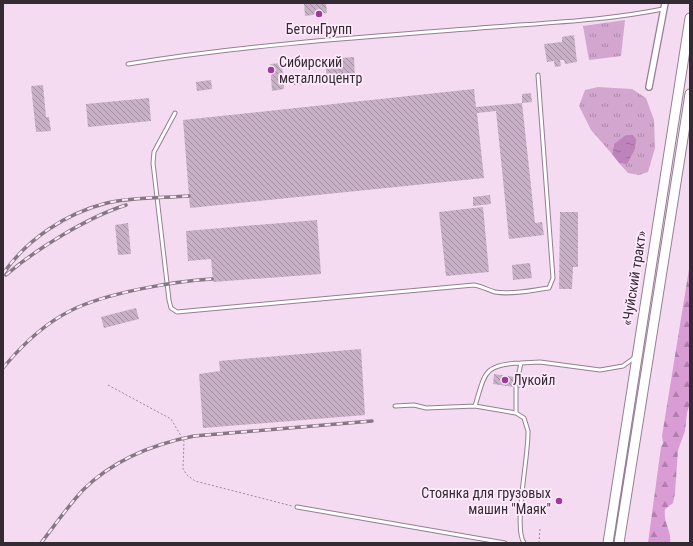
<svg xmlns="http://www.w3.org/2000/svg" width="693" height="546" viewBox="0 0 693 546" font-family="'Roboto Condensed',sans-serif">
<defs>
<pattern id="grass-tufts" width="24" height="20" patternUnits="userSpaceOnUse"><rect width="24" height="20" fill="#d3a6cf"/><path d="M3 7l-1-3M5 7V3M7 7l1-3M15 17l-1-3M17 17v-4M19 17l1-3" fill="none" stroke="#ac87a9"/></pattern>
<pattern id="forest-firs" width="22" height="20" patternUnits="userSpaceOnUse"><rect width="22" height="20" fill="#d99cd4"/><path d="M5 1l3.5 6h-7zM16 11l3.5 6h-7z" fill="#b17fad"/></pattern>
<pattern id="water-ripples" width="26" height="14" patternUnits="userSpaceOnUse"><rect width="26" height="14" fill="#be83ba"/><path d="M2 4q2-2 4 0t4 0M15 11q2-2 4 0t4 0" fill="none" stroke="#9b6b98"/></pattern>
<pattern id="building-back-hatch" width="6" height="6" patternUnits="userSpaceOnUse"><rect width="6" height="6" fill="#c8b0c6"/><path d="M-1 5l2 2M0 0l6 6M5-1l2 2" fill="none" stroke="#a38fa1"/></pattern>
</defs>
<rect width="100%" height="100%" fill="#f4dbf1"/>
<path fill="url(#grass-tufts)" d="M625,20L621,56L589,60L583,26Z
M598,87L632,89L646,98L654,120L655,148L648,172L639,175L628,173L619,163H627L614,144L612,154L591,130L579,106L585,90Z"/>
<path fill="url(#forest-firs)" d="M690,263V403L687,413L685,431L678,450L675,493L673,503L665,509C663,523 672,531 670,543H648L661,447L663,443L662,436Z"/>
<path fill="url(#water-ripples)" d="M626,135H633L636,139L635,149L627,164L619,163L612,154L614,144Z"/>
<path fill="url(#building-back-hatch)" d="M304,3H326L327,13L305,16Z
M574,35L577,62L565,64L564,60H560L561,66L555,67L554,61L547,62L544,44L562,42V37Z
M354,57L355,79L327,81L325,59Z
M282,63L284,89L272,91L270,64Z
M302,75L303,84L294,85L293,76Z
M211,80L212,89L197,91L196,82Z
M43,85L46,117H49L51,131L36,132L31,86Z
M474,89L476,107L522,103L535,223L542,222L544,235L509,239L496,111L477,113L484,178L190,208L183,120Z
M531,93L532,102L522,103V94Z
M149,98L151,121L88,127L86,104Z
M490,195L491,204L473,206V197Z
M483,207L489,272L446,276L439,212Z
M560,212H578V267H573L572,289H559Z
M317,220L321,274L213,282L211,259L188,261L186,231Z
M128,223L131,254L118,255L115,225Z
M530,263L532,278L513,280L512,265Z
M136,308L139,319L104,328L101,317Z
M361,349L365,415L203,428L199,374L220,371L219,361Z
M494,374L522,378L521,388L493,384Z"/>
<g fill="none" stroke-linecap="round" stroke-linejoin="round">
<defs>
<path id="service" d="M128,64C244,45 362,37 480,28C541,23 604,21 663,9
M175,113L154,152L153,163L169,300L171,308L177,312L474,285C481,286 488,290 495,292C512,295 532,290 549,288L553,278L538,75
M518,377L521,363L540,362L600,370L623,366L634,358
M516,387V413
M395,406L414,405L426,408L475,406C485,374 483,364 521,363
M475,406L516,413L524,418L528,431C529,455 513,527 524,543
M297,507L505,543"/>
<path id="minor" d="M649,87L665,3"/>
<path id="trunk" d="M608,543L690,18
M619,543L690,94"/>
</defs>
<use href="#service" stroke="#957e93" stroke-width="5"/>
<use href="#minor" stroke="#957e93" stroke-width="8"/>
<use href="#trunk" stroke="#957e93" stroke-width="11"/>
<path stroke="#9c8a9a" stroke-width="1" stroke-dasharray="2 2" stroke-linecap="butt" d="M108,385L171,419L184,441L183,469L187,475L195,481L292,506
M539,543L540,529"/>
<use href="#service" stroke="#fff" stroke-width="3"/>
<use href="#minor" stroke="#fff" stroke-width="5.5"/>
<use href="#trunk" stroke="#fff" stroke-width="9"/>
<defs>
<path id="rail" d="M3,274C26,240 66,213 107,203C133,197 162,198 189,196
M6,275C36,249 88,217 126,205
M3,368C22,345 45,323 72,310C106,293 175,281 212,279
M41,543C55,525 68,506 83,490C113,460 154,444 194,436L372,421"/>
</defs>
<use href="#rail" stroke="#877785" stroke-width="3.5"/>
<use href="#rail" stroke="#feeafc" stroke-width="2" stroke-dasharray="6" stroke-linecap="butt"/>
</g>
<g fill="#a0399c" stroke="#feeafc" stroke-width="1.5">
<circle cx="319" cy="14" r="4"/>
<circle cx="271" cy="70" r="4"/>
<circle cx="505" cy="380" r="4"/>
<circle cx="559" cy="501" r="4"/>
</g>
<g text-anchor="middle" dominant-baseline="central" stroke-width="3.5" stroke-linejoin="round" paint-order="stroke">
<g font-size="14" fill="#342a33" stroke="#feeafc" text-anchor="start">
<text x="319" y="29" text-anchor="middle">БетонГрупп</text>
<text x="279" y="62">Сибирский<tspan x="279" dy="16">металлоцентр</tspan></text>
<text x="513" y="380">Лукойл</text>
<text x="551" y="493" text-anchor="end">Стоянка для грузовых<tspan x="551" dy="16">машин "Маяк"</tspan></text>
</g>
<g font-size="14" fill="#342a33" stroke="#feeafc">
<text transform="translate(634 278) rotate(-81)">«Чуйский тракт»</text>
</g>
</g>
<rect width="693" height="546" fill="none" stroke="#342a33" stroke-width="8"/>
</svg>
